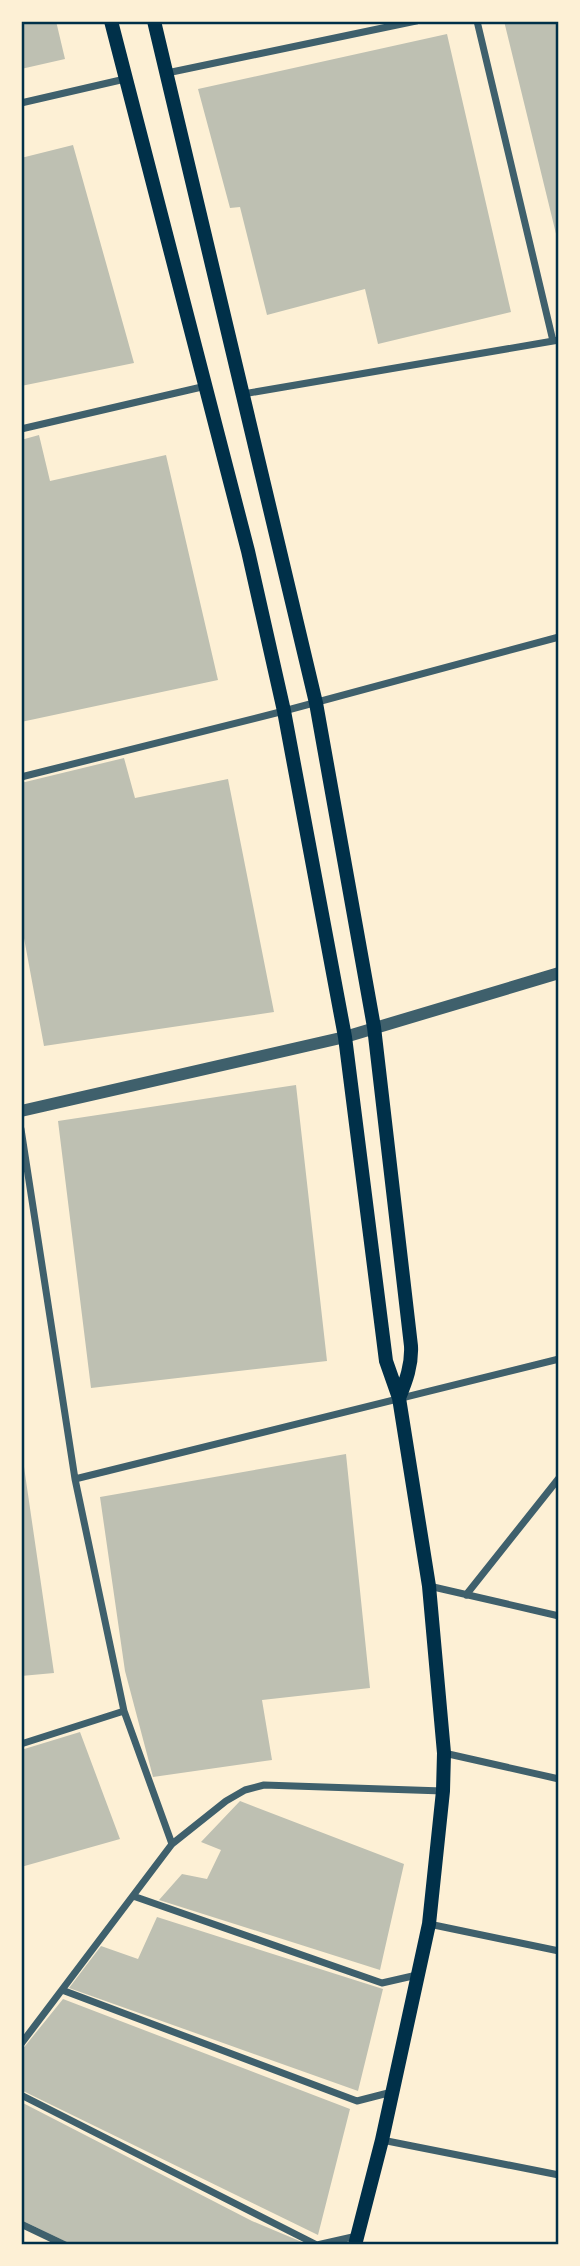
<svg xmlns="http://www.w3.org/2000/svg" width="580" height="2266" viewBox="0 0 580 2266" font-family="'Source Sans 3',sans-serif">
<rect width="100%" height="100%" fill="#fdf0d5"/>
<path fill="#bec0b2" d="M21,21H56L65,59L21,69Z
M504,21H559V242H558Z
M447,34L511,312L378,344L365,289L267,315L240,207L230,208L198,89Z
M73,145L134,363L21,386V158Z
M39,435L50,481L166,455L218,680L21,722V440Z
M124,758L135,798L228,779L274,1012L44,1046L21,922V783Z
M296,1085L327,1361L91,1388L58,1121Z
M346,1454L370,1688L262,1700L272,1760L153,1777L125,1671L100,1497Z
M23,1460L54,1673L21,1676V1461Z
M80,1732L120,1839L21,1867V1750Z
M240,1801L404,1864L380,1970L159,1900L182,1874L207,1879L221,1850L201,1842Z
M157,1917L383,1989L358,2091L69,1988L101,1946L138,1959Z
M63,1999L350,2109L318,2235L21,2090V2051Z
M21,2102L252,2221L309,2245H73L21,2220Z"/>
<g fill="none" stroke-linecap="round" stroke-linejoin="round">
<path stroke="#3f606c" stroke-width="7" d="M477,21L553,341
M167,73L416,21
M21,103L125,79
M243,394L559,340
M21,429L206,386
M21,777L284,711L559,637
M21,1129L75,1479L124,1711L172,1844
M75,1479L559,1359
M429,1586L559,1616
M466,1595L559,1478
M21,1744L124,1711
M444,1753L559,1779
M133,1896L382,1983L417,1975
M429,1924L559,1951
M62,1990L357,2101L392,2092
M21,2044L172,1844L226,1801L245,1790L264,1785L443,1791
M21,2095L317,2245L357,2236
M382,2140L559,2175
M21,2224L65,2245"/>
<path stroke="#3f606c" stroke-width="12" d="M21,1111L345,1037L559,973"/>
<path stroke="#003049" stroke-width="14" d="M111,21L248,551L284,711L345,1037L386,1361L399,1398L429,1586L444,1753L443,1791L429,1924L382,2140L355,2245
M154,21L316,703L374,1027L411,1346C412,1365 406,1381 399,1398"/>
</g>
<rect width="580" height="2266" fill="none" stroke="#fdf0d5" stroke-width="46"/>
<rect x="23" y="23" width="534" height="2220" fill="none" stroke="#003049" stroke-width="2.5"/>
</svg>
